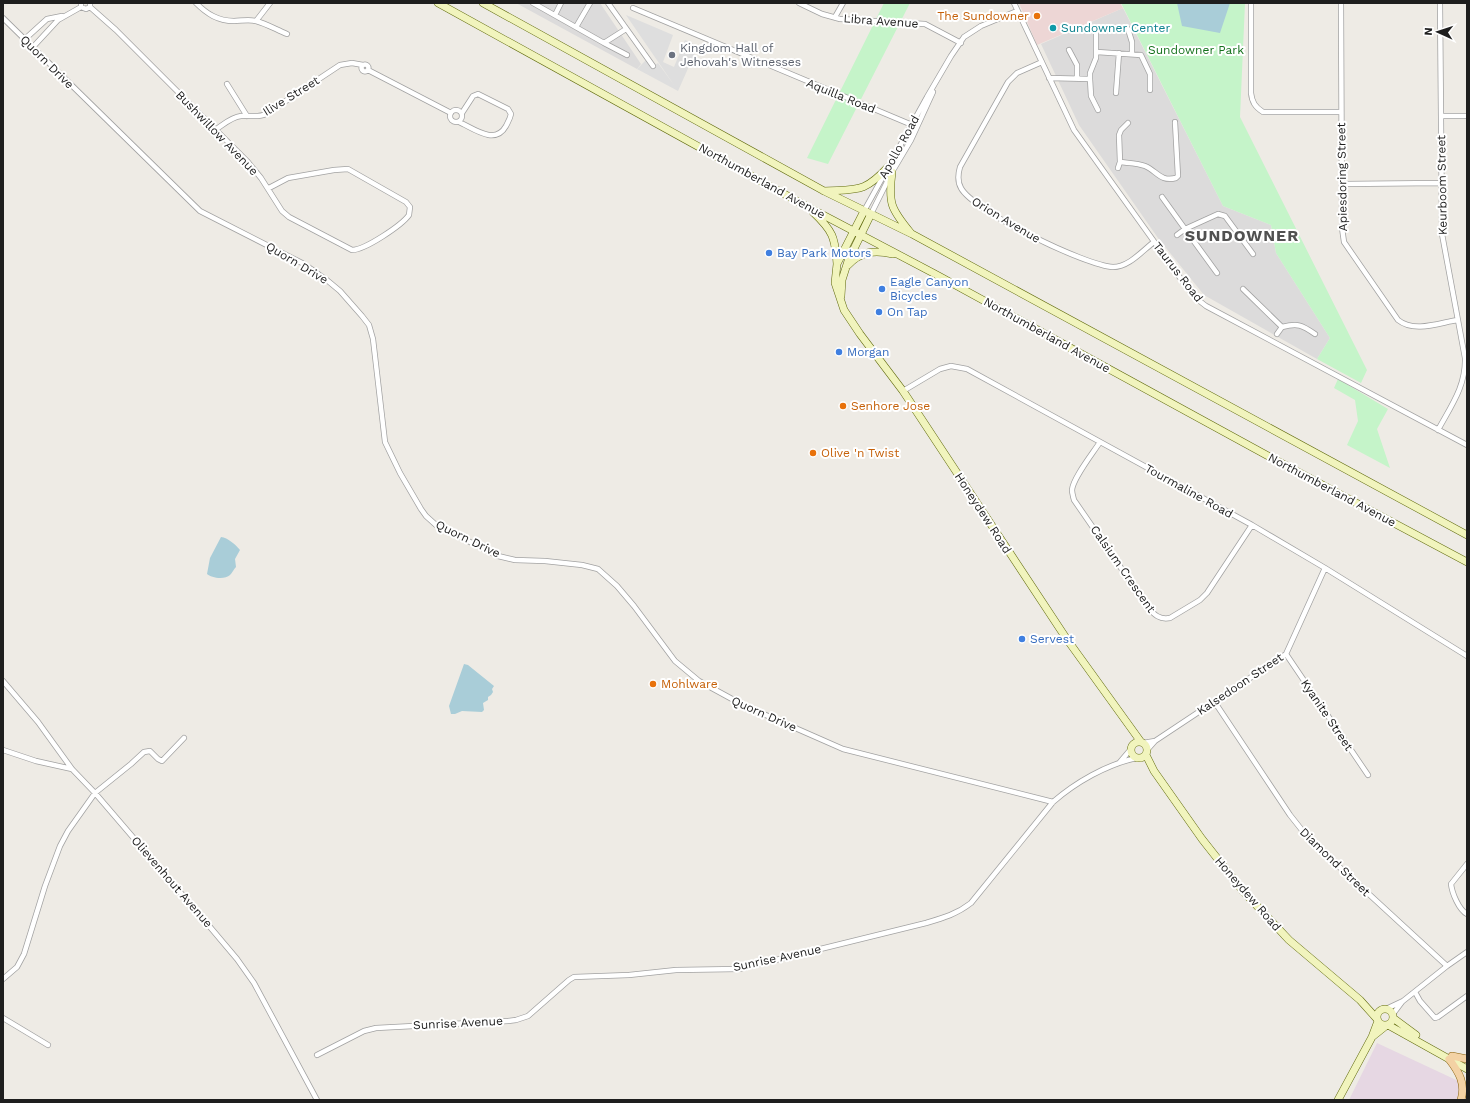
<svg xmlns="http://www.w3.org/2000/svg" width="1470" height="1103" viewBox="0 0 1470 1103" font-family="'Work Sans',sans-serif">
<rect width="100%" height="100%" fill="#eeebe5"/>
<path fill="#dcdbdb" d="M516,3H600L641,64L637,69Z
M1123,8L1223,206L1271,225L1276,253L1330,338L1317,359L1204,295L1158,238L1079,125L1041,44Z"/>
<path fill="#edd6d5" d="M1019,3H1120L1123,8L1037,45Z"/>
<path fill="#e6d7e3" d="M1377,1043L1467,1085V1100H1349Z"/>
<path fill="#c5f4c9" d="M884,3H910L828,164L807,158Z
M1121,3H1245L1240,117L1367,370L1361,383L1317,359L1330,338L1276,253L1271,225L1223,206Z
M1338,379L1388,409L1377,429L1390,468L1347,445L1358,421L1355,400L1334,388Z"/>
<path fill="#dedede" d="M626,15L673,35L663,62L674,67L685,40L698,46L678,91L637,69L646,60L651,68L658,63L674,85Z"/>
<path fill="#a9cdd8" d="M1177,3H1230L1220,33L1182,26Z
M221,537C228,538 235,544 240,550L235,559L236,567C234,569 232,573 230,575C225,580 211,578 207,574L210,558Z
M464,664L468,665L494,686L492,689L493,692L491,695L488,697V700L483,703L484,710L482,712L462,711L455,714H451L449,706Z"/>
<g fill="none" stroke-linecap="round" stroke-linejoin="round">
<defs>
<path id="street" d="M81,3V7L86,9L90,7V3
M196,3C207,14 218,21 234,21C241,21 248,19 256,21C267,24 277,30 287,34
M533,3L604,43L626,29
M608,3L653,66
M799,3L822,14L840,19L925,24L961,43
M1014,3L1074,130L1186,286L1197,299L1206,306L1467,445
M1251,3V93C1252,102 1255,107 1263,112H1341
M1341,3L1342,228L1344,242L1398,320C1414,333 1439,323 1457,320
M90,7L116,30L247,161L261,178L282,211L289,217L352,250C365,250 402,225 409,215L410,207L406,202L348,169L334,170L288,178L269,188
M633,8L917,127
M555,15L561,3
M835,17L843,3
M3,18L200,211L304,264L328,281L340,291L362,316L369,325L373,339L385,442L400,473L421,509L426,516L436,525L498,556L515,560L545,561L582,565L598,569L617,586L634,606L675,661L699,681L743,705L843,749L1053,802
M256,21L270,3
M576,27L590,3
M1128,29L1132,42V54
M25,39L47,19L62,16
M604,43L627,55
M33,47L58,20L81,7
M1069,50L1077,65V79
M1097,52L1141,55L1150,74V90
M1042,62L1017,73L1008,82L960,167C958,174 957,181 961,188C973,211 1086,266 1113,267C1129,267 1142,251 1154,242
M361.5 68a3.5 3.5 0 1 1 7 0a3.5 3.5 0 1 1-7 0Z
M368,70L451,113
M1049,78L1090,79L1091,96L1098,110
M1090,79V73L1096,58V30
M227,84L247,116
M1116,93L1119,53
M450 116a6 6 0 1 1 12 0a6 6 0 1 1-12 0Z
M1441,116H1467
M459,122C473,128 495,146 506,126C508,122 510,119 511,114L508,109L478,94L473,96L462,113
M215,130C223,125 231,117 241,116C250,115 258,118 266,114L340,65L352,63L363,65
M1120,162L1119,135L1121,130L1128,123
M1118,168L1120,162C1128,163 1138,163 1145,166C1157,171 1160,182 1176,178L1178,176L1175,122
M1343,184L1441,183
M1162,197L1185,229L1177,235
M864,211L927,97L951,56L964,37L981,26L1017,11
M871,214L892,172L911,140L933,92
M1217,273L1185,229L1218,214L1225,216L1253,254
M1243,289L1282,327
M1277,334L1282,327C1298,323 1302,325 1315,334
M903,391L940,369L951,366L967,369L1252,525L1325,568L1467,656
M1438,430C1451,406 1466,386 1465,358L1442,234L1440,3
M1100,442C1093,453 1073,478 1072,490C1072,493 1073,496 1074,500L1148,607C1154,615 1160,620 1170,618L1200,600L1207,593L1252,525
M1286,654L1368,775
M3,681L38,722L72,769L95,793L210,927L237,959L254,983L317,1100
M1214,701L1290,815L1309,839L1447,966
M1143,743L1155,741
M3,750L36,761L72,769
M1147,750L1155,741L1286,654L1325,568
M1120,762L1131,749
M1467,864L1451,884C1452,893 1459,910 1467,914
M3,979L17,967L24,954L45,886L60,846L68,831L95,793L131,764L144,752L150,751L158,759L162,761L184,738
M1415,992L1420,1001L1435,1018L1438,1017L1467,996
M1386,1009L1403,1001L1447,966L1467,952
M1393,1014L1402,1002
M3,1018L48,1045
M317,1055L364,1031L376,1028L508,1021L516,1020L528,1016L569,980L574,977L629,975L676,970L739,969L926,923C943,918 957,914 971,903L1053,802C1076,782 1106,765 1136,758"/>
<path id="secondary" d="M438,3L806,206L937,275L1270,457L1467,562
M483,3L824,191L912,234L1467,535
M892,172C888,203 891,209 910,232
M824,191C858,189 864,193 888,167
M864,211L837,264L835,283L844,310L860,334L903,391L1066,638L1141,742
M813,212C833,231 835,237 837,264
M848,265C861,251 875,250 893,254
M841,296L842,280L848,261L871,214
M1131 750a8 8 0 1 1 16 0a8 8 0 1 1-16 0Z
M1146,755L1154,771L1202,839L1243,891L1289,940L1360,1000L1377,1019
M1377 1017a8 8 0 1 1 16 0a8 8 0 1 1-16 0Z
M1393,1018L1416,1035
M1388,1025L1467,1069
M1372,1037L1387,1025
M1338,1100L1372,1037L1378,1021"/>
<path id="primary" d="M1452,1056L1467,1059
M1449,1059C1459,1072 1466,1084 1461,1100"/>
</defs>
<use href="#street" stroke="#a2a2a2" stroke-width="6"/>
<use href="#secondary" stroke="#616b0e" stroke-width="8"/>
<use href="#primary" stroke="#8a620d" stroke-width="8"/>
<use href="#street" stroke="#fff" stroke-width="4.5"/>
<use href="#secondary" stroke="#f1f4bd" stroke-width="7"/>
<use href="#primary" stroke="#f3d2a4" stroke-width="7"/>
</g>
<g fill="#e8710a" stroke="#fff" stroke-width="1.5">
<circle cx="1037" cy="16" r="4"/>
<circle cx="843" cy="406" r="4"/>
<circle cx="813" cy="453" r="4"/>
<circle cx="653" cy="684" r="4"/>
</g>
<circle fill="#0f9aa8" stroke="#fff" stroke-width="1.5" cx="1053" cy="28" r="4"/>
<circle fill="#6b7280" stroke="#fff" stroke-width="1.5" cx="672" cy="55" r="4"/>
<g fill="#3f7fe0" stroke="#fff" stroke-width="1.5">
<circle cx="769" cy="253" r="4"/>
<circle cx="882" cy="289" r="4"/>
<circle cx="879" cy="312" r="4"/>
<circle cx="839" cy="352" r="4"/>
<circle cx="1022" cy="639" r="4"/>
</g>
<g text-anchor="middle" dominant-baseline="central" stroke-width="4" stroke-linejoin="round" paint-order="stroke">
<g font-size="12" fill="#c56008" stroke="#fff" text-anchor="start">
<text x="1029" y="16" text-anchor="end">The Sundowner</text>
<text x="851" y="406">Senhore Jose</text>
<text x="821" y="453">Olive 'n Twist</text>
<text x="661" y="684">Mohlware</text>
</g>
<g font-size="12" fill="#1e1e1e" stroke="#fff">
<text transform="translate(881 21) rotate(4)">Libra Avenue</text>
<text transform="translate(47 62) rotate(45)">Quorn Drive</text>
<text transform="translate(291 96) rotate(-32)">Ilive Street</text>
<text transform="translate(841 96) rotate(22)">Aquilla Road</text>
<text transform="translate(217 133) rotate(46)">Bushwillow Avenue</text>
<text transform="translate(899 147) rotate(-61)">Apollo Road</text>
<text transform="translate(1342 177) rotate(-91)">Apiesdoring Street</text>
<text transform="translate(762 181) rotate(29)">Northumberland Avenue</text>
<text transform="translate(1442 185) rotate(-91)">Keurboom Street</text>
<text transform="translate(1006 220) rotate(31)">Orion Avenue</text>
<text transform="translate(297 263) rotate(31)">Quorn Drive</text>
<text transform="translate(1178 272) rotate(52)">Taurus Road</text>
<text transform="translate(1047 335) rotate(29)">Northumberland Avenue</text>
<text transform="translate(1332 490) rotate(28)">Northumberland Avenue</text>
<text transform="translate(1189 491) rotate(29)">Tourmaline Road</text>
<text transform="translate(983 513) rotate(57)">Honeydew Road</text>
<text transform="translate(468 539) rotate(26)">Quorn Drive</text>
<text transform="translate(1123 569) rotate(55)">Calsium Crescent</text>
<text transform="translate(1240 684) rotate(-34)">Kalsedoon Street</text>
<text transform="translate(764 714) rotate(24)">Quorn Drive</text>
<text transform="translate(1327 715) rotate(56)">Kyanite Street</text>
<text transform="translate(1335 862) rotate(44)">Diamond Street</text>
<text transform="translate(172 882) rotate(49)">Olievenhout Avenue</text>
<text transform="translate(1248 894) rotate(49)">Honeydew Road</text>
<text transform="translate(777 958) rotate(-12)">Sunrise Avenue</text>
<text transform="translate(458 1023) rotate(-3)">Sunrise Avenue</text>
</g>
<g font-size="12" fill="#0d838f" stroke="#fff" text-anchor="start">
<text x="1061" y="28">Sundowner Center</text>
</g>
<g font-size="12" fill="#5b616d" stroke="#fff" text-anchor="start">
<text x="680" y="48">Kingdom Hall of<tspan x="680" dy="14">Jehovah's Witnesses</tspan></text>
</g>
<g font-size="12" fill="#15721d" stroke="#fff">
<text x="1196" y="50">Sundowner Park</text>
</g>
<g font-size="12" fill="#366cbe" stroke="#fff" text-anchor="start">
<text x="777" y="253">Bay Park Motors</text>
<text x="890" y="282">Eagle Canyon<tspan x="890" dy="14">Bicycles</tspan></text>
<text x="887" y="312">On Tap</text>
<text x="847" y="352">Morgan</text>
<text x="1030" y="639">Servest</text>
</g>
<g font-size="16" font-weight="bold" letter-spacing="1" fill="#515151" stroke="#fff">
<text x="1242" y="235">SUNDOWNER</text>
</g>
</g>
<rect width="1470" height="1103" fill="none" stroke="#1e1e1e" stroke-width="8"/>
<g transform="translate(1438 32) rotate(273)" stroke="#ffffff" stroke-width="3" paint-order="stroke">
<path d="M0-3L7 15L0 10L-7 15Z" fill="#1e1e1e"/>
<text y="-6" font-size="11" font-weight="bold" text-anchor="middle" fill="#1e1e1e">N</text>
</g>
</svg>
